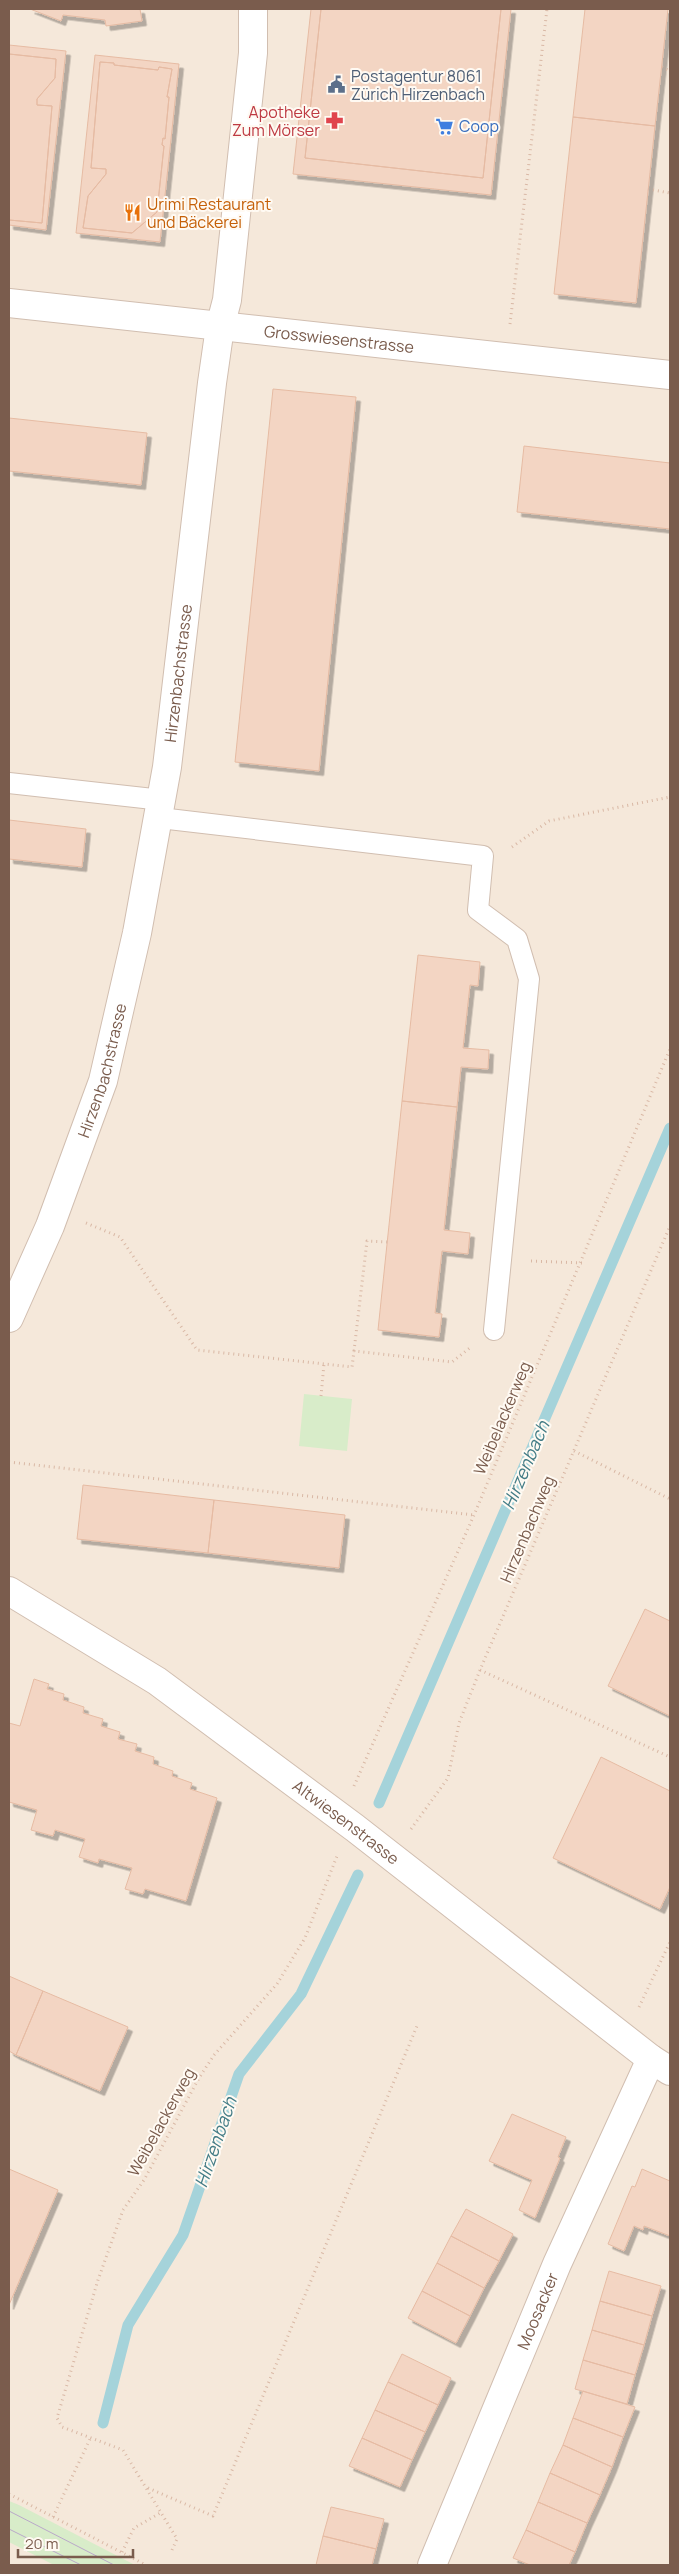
<svg xmlns="http://www.w3.org/2000/svg" width="679" height="2574" viewBox="0 0 679 2574" font-family="Manrope,sans-serif">
<defs>
<filter id="shadow"><feDropShadow dx="4.5" dy="4.5" stdDeviation="0" flood-color="#0004"/></filter>
</defs>
<rect width="100%" height="100%" fill="#fdf6ec"/>
<path fill="#f5e8da" d="M9,9H670V2565H9Z"/>
<path fill="#d8ecc9" d="M304,1394L352,1399L347,1451L299,1446Z
M9,2501L19,2505L135,2565H54L9,2542Z"/>
<g fill="none" stroke-linecap="round" stroke-linejoin="round">
<path stroke="#a5d3da" stroke-width="11" d="M379,1803L670,1128
M103,2423L128,2325L183,2235L239,2074L301,1994L358,1875"/>
</g>
<path fill="#f3d5c3" stroke="#e6bba3" fill-rule="evenodd" filter="url(#shadow)" d="M30,9H140L142,21L106,26L105,20L63,15L61,21Z
M311,9H321L305,158L483,178L501,9H511L491,195L293,174Z
M321,9H501L483,178L305,158Z
M585,9H668L655,126L573,117Z
M9,45L66,51L46,230L9,225V220L42,223L52,106L37,105V99L55,78L56,59L9,54Z
M9,54L56,59L55,78L37,99V105L52,106L42,223L9,220Z
M95,55L179,64L160,242L76,233ZM100,62L114,63V65L158,70L159,67L172,69L167,97H169L165,139L163,138L162,145L164,146L157,212L132,233L83,228L88,196L106,174V169L91,168Z
M100,62L114,63V65L158,70L159,67L172,69L167,97H169L165,139L163,138L162,145L164,146L157,212L132,233L83,228L88,196L106,174V169L91,168Z
M573,117L655,126L636,303L554,294Z
M273,389L356,397L319,771L235,762Z
M9,418L147,433L141,485L9,471Z
M524,446L670,463V529L517,512Z
M9,820L86,829L82,867L9,859Z
M418,955L480,962L478,986L470,985L463,1048L489,1050L488,1069L461,1067L457,1107L402,1101Z
M402,1101L457,1107L444,1230L470,1233L468,1254L442,1251L435,1313L442,1314L439,1337L378,1330Z
M83,1485L214,1500L208,1553L77,1539Z
M214,1500L345,1515L339,1568L208,1553Z
M645,1609L670,1621V1716L608,1686Z
M34,1679L49,1684L47,1689L64,1694L63,1700L84,1707L83,1713L103,1719L101,1726L120,1732L118,1739L137,1744L135,1751L154,1757L153,1764L173,1771L172,1776L192,1783L190,1789L217,1798L186,1901L145,1889L143,1894L125,1889L132,1868L99,1859L98,1863L79,1857L85,1839L55,1830L53,1836L31,1830L37,1810L9,1802V1723L20,1726Z
M601,1757L670,1791V1887L660,1909L553,1858Z
M9,1976L43,1991L16,2055L9,2051Z
M43,1991L128,2027L100,2091L16,2055Z
M512,2114L566,2137L558,2157L560,2158L535,2218L519,2210L532,2180L489,2161Z
M9,2169L58,2190L9,2305Z
M642,2169L670,2181V2236L644,2226L643,2230L634,2226L624,2251L608,2244L632,2186L635,2187Z
M466,2209L513,2234L499,2261L451,2236Z
M451,2236L499,2261L484,2288L437,2263Z
M437,2263L484,2288L470,2316L422,2291Z
M609,2271L661,2286L652,2316L600,2301Z
M422,2291L470,2316L456,2343L408,2318Z
M600,2301L652,2316L644,2345L592,2330Z
M592,2330L644,2345L635,2375L583,2360Z
M402,2354L451,2378L438,2405L388,2382Z
M583,2360L635,2375L627,2404L575,2389Z
M388,2382L438,2405L425,2432L375,2410Z
M583,2391L635,2407L623,2437L573,2418Z
M375,2410L425,2432L412,2460L362,2438Z
M573,2418L623,2437L612,2467L563,2445Z
M362,2438L412,2460L400,2487L349,2466Z
M563,2445L612,2467L600,2495L550,2473Z
M550,2473L600,2495L587,2523L538,2502Z
M538,2502L587,2523L575,2552L526,2530Z
M331,2507L384,2519L376,2549L323,2536Z
M526,2530L575,2552L569,2565H530L513,2558Z
M323,2536L376,2549L372,2565H316Z"/>
<g fill="none" stroke-linecap="round" stroke-linejoin="round">
<defs>
<path id="lane" d="M9,783L162,800
M160,818L483,856L478,910L517,939L529,979L494,1330"/>
<g id="street">
<path id="s1" d="M9,303L670,375"/>
<path id="s2" d="M9,1318L50,1226L103,1081L137,933L167,767L212,383L220,327L227,300L253,53V9"/>
<path id="s3" d="M9,1591L157,1681L355,1828L651,2059L670,2071"/>
<path id="s4" d="M432,2565L557,2264L651,2059"/>
</g>
</defs>
<use href="#lane" stroke="#d1beb0" stroke-width="22"/>
<use href="#street" stroke="#d1beb0" stroke-width="30"/>
<path stroke="#d9b8a5" stroke-width="3" stroke-dasharray="1 4" stroke-linecap="butt" d="M662,67L670,71
M648,189L670,193
M510,324L547,9
M512,847L549,821L670,797
M86,1223L120,1237L197,1350L352,1367L354,1351L452,1362L471,1347
M531,1261L582,1263
M354,1351L367,1241L388,1242
M321,1396L324,1364
M574,1451L670,1499
M9,1462L474,1515
M480,1670L670,1757
M354,1786L474,1515L670,1049
M411,1829L448,1778L459,1723L480,1670L670,1226
M639,2007L670,1942
M148,2488L213,2516L417,2026
M9,2494L146,2565
M53,2517L90,2439
M172,2550L177,2539L123,2450L62,2427L57,2418L98,2280L123,2210L144,2180L199,2078L214,2055L277,1984L305,1938L337,1856
M122,2552L134,2528L162,2512"/>
<use href="#lane" stroke="#fff" stroke-width="20"/>
<use href="#street" stroke="#fff" stroke-width="28"/>
<path stroke="#b9a8c9" stroke-width="1" d="M9,2511L114,2565
M9,2529L81,2565"/>
</g>
<defs>
<symbol id="civic-bare" viewBox="-9 -9 18 18"><path d="M-.6-6.5H3V-4.5H.6V-3L4-1V1h2V6H-6V1h2V-1L-.6-3ZM-1.2 2.5V6h2.4V2.5Z" fill="#5c6f8a" stroke="#fffaf3" stroke-width="2.5" paint-order="stroke"/></symbol>
<symbol id="pharmacy-bare" viewBox="-9 -9 18 18"><path d="M-2-6h4v4h4v4h-4v4h-4v-4h-4v-4h4Z" fill="#e0444e" stroke="#fffaf3" stroke-width="2.5" paint-order="stroke"/></symbol>
<symbol id="supermarket-bare" viewBox="-9 -9 18 18"><path d="M-6-5.5h2.5l.6 2H6L4.5 2H-2.5L-4.4-4H-6ZM-1.5 3.2a1.3 1.3 0 1 0 .1 0ZM3 3.2a1.3 1.3 0 1 0 .1 0Z" fill="#3f7fe0" stroke="#fffaf3" stroke-width="2.5" paint-order="stroke"/></symbol>
<symbol id="restaurant-bare" viewBox="-9 -9 18 18"><path d="M-5-6h1v4h1v-4h1v4h1v-4h1v5L-1.5 .5V6h-2V.5L-5-1ZM5-6V6H3V1.5H1.5Q1.5-4 5-6Z" fill="#e8710a" stroke="#fffaf3" stroke-width="2.5" paint-order="stroke"/></symbol>
</defs>
<g fill-rule="evenodd">
<use href="#civic-bare" x="324" y="72" width="25" height="25"/>
<use href="#pharmacy-bare" x="322" y="108" width="25" height="25"/>
<use href="#supermarket-bare" x="432" y="114" width="25" height="25"/>
<use href="#restaurant-bare" x="120" y="200" width="25" height="25"/>
</g>
<g text-anchor="middle" dominant-baseline="central" stroke-width="4" stroke-linejoin="round" paint-order="stroke">
<g font-size="16" fill="#4e5e75" stroke="#fffaf3" text-anchor="start">
<text x="351" y="76">Postagentur 8061<tspan x="351" dy="18">Zürich Hirzenbach</tspan></text>
</g>
<g font-size="16" fill="#be3a42" stroke="#fffaf3" text-anchor="end">
<text x="320" y="112">Apotheke<tspan x="320" dy="18">Zum Mörser</tspan></text>
</g>
<g font-size="16" fill="#366cbe" stroke="#fffaf3" text-anchor="start">
<text x="459" y="126">Coop</text>
</g>
<g font-size="16" fill="#c56008" stroke="#fffaf3" text-anchor="start">
<text x="147" y="204">Urimi Restaurant<tspan x="147" dy="18">und Bäckerei</tspan></text>
</g>
<g font-size="16" fill="#7a5c4d" stroke="#fffaf3">
<text stroke="none"><textPath href="#s1" startOffset="332">Grosswiesenstrasse</textPath></text>
<text stroke="none"><textPath href="#s2" startOffset="670">Hirzenbachstrasse</textPath></text>
<text stroke="none"><textPath href="#s2" startOffset="265">Hirzenbachstrasse</textPath></text>
<text transform="translate(502 1418) rotate(-67)">Weibelackerweg</text>
<text transform="translate(527 1529) rotate(-67)">Hirzenbachweg</text>
<text stroke="none"><textPath href="#s3" startOffset="409">Altwiesenstrasse</textPath></text>
<text transform="translate(161 2122) rotate(-61)">Weibelackerweg</text>
<text stroke="none"><textPath href="#s4" startOffset="275">Moosacker</textPath></text>
</g>
<g font-size="18" font-style="italic" fill="#437c86" stroke="#fffaf3">
<text transform="translate(525 1465) rotate(-67)">Hirzenbach</text>
<text transform="translate(215 2142) rotate(-71)">Hirzenbach</text>
</g>
</g>
<rect width="679" height="2574" fill="none" stroke="#7a5c4d" stroke-width="20"/>
<path d="M18 2549v8h115v-8" fill="none" stroke="#7a5c4d" stroke-width="2.5"/>
<text x="25" y="2549" font-size="15" fill="#7a5c4d" stroke="#fffaf3" stroke-width="4" paint-order="stroke">20 m</text>
</svg>
